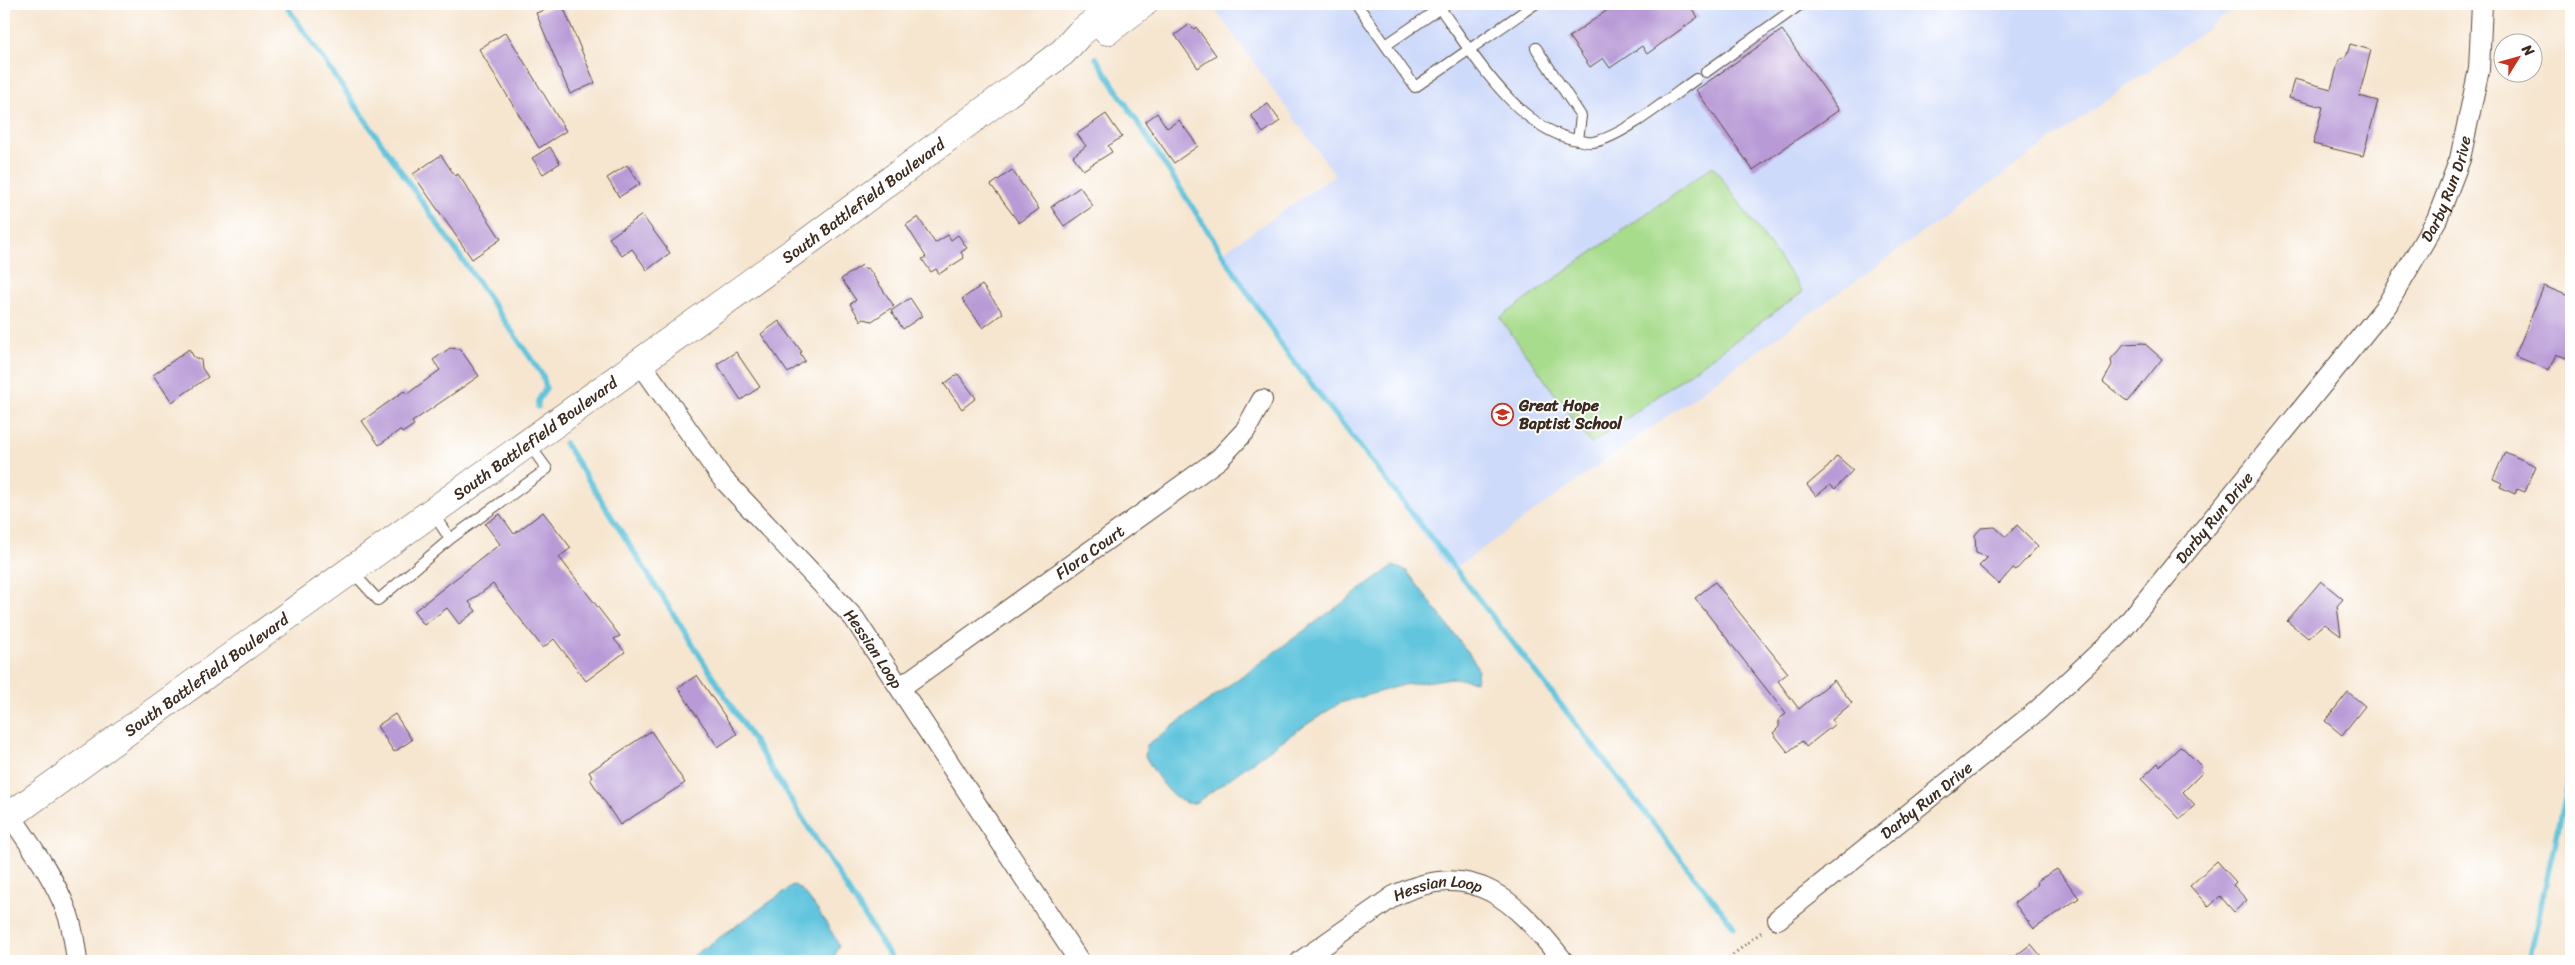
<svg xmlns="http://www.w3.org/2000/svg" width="2575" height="965" viewBox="0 0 2575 965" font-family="Sriracha,sans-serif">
<rect width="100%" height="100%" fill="#fff"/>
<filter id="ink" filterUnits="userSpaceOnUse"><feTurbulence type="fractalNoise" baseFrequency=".02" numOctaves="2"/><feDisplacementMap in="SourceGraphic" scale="10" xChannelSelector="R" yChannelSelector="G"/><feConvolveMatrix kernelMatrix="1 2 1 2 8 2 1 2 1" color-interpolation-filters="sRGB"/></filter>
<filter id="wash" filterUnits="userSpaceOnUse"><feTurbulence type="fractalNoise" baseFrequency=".0096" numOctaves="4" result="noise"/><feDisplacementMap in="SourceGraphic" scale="20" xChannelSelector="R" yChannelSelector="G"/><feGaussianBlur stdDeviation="1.12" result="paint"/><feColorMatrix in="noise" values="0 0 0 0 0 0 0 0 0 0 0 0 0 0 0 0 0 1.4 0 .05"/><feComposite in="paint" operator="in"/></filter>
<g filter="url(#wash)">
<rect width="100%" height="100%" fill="#f6e5cf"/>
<path fill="#cedafa" d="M1211,4H2241L1450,572L1219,255L1335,175Z"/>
<path fill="#a7dc8c" stroke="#718355" d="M1713,166L1803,292L1591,444L1500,318Z"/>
<path fill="#60c5dd" stroke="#4e787e" d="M1393,566L1407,571L1475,662L1478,670L1476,681L1453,678L1403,685L1340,703L1286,738L1197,802C1177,812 1153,770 1145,756L1147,745Z
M794,885C807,890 832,932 839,945L833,961H686Z"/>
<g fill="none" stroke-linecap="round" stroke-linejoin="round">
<path stroke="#60c5dd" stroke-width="5.5" d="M285,4L543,376L546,388L538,401V407
M1096,58L1284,349L1734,927
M565,443L893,961
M2529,961L2571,766"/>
</g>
<g id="blocks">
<path fill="#b89ad6" d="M562,4L595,83L570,94L536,13Z
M1616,4H1688L1698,17L1647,54L1642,46L1610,68L1603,58L1590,67L1569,37Z
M1190,24L1194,29L1196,27L1216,55L1198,68L1175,35Z
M1782,30L1839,110L1753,170L1696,90Z
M506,32L566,131L539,148L479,49Z
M2350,44L2371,50L2359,96L2378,101L2363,156L2313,144L2323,107L2289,98L2294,79L2331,89L2339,60L2347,55Z
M1268,104L1280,121L1263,133L1251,115Z
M1157,113L1167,128L1179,120L1198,146L1174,163L1145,122Z
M1106,114L1122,137L1108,146L1112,152L1083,170L1073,156L1086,146L1077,134Z
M550,147L560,163L543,174L532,158Z
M441,155L455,176L458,174L501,239L472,259L413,174Z
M627,165L640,184L619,197L607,178Z
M1012,170L1039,209L1019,223L991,185Z
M1080,187L1093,206L1064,226L1051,207Z
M642,215L670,253L647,270L632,249L622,256L609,238Z
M918,217L935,243L948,235L951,240L958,235L967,248L961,252L964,258L939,274L936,269L931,272L922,259L926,257L906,225Z
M862,265L866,269L868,268L894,306L872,321L864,319L861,321L850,304L856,300L841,279Z
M982,285L1003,313L983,328L962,299Z
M2544,286L2571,297V346L2566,358L2556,354L2549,370L2515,356Z
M910,298L922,316L903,329L891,311Z
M779,321L802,352L800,353L805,361L788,373L761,334Z
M2144,343L2162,359L2128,402L2103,382L2112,365L2111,359L2124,344Z
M450,348L460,349L479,376L412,422L414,425L402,433L400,430L379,445L362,421L404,391L407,394L440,370L433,360Z
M189,349L194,357L201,360L202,368L208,377L172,402L153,375Z
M736,352L760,387L741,400L717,364Z
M958,374L976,398L962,409L944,384Z
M2505,452L2536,466L2525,492L2517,489L2515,494L2500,487L2502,483L2493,479Z
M1837,456L1853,470L1835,489L1830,485L1816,496L1807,485L1828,467Z
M543,512L571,548L559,557L620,636L614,639L625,652L586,681L554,639L543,648L493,584L469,602L476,611L459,624L447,608L424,625L414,611L500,544L485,524L500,514L514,534Z
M2017,525L2038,546L2016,570L2013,568L1999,584L1979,566L1988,557L1976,553L1975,535L1981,528L1995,527L2006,537Z
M2321,581L2343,599L2337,606L2341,636L2325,624L2308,638L2287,621Z
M1715,582L1788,673L1778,681L1799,709L1834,680L1852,703L1832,720L1835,724L1806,747L1802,741L1788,752L1773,733L1779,727V719L1786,714L1695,598Z
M697,675L737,734L718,747L678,688Z
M2348,692L2365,706L2342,735L2325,721Z
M395,714L412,740L394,752L377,726Z
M651,731L685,783L620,825L590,779L592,777L589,772Z
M2181,746L2201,766L2202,773L2183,792L2195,805L2180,819L2141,779L2158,763L2160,766Z
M2217,861L2236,882L2233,885L2247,900L2234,912L2220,896L2209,907L2190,886Z
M2057,869L2079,898L2034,929L2014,903L2038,884L2037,881Z
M2031,944L2045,961H2009Z"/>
</g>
</g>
<g filter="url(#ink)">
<use href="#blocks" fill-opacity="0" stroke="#574639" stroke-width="1"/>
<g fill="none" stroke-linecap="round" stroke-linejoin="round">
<defs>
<path id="lane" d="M1361,4L1358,6L1415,87L1535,4
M1437,4C1471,50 1517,131 1578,140C1582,141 1589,143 1593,142C1621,138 1672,96 1696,79
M1386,45L1446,4
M1536,48L1581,116L1578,140
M1706,72L1801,4
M432,512L450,539L547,469L528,443
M351,570L378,600L450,539"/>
<g id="street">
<path id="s1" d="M639,361L722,478L854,618L1079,961"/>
<path id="s2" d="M901,687L1219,459L1245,431L1262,400"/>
<path d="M10,815C31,846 54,877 67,912C73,928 75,945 77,961"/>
<path id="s3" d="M1778,919L2038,710L2118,635L2387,305L2437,219L2460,159L2479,69L2482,4"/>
<path id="s4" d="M1301,961L1394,896C1474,856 1516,902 1563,961"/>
</g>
<g id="primary">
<path d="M1107,31L1143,4"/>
<path id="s5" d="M4,820L810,240L1063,52L1080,33L1118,4"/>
</g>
</defs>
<use href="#lane" stroke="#574639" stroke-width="12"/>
<use href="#street" stroke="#574639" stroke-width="22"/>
<use href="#primary" stroke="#574639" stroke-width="29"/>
<path stroke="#574639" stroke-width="3" stroke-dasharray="1 4" stroke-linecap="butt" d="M1725,961L1764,930"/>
<use href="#lane" stroke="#fff" stroke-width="10"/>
<use href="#street" stroke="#fff" stroke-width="20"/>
<use href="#primary" stroke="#fff" stroke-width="28"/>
</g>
</g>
<defs>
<symbol id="school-ring" viewBox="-11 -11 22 22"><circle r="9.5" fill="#fff" stroke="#c8321e" stroke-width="1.5"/><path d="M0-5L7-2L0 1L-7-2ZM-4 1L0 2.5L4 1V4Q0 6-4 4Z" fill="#c8321e"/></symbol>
</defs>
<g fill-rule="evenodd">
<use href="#school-ring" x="1490" y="402" width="25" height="25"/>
</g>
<g text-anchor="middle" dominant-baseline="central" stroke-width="4" stroke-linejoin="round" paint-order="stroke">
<g font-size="16" fill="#3b2a1e" stroke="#fff">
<text stroke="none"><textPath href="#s3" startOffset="1000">Darby Run Drive</textPath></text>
<text stroke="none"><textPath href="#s5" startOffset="1059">South Battlefield Boulevard</textPath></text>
<text stroke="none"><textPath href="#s5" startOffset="654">South Battlefield Boulevard</textPath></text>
<text stroke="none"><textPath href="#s3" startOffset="595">Darby Run Drive</textPath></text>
<text stroke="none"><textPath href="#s2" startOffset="232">Flora Court</textPath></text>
<text stroke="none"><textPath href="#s1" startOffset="372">Hessian Loop</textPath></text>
<text stroke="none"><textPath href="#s5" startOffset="249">South Battlefield Boulevard</textPath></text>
<text stroke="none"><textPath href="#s3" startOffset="190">Darby Run Drive</textPath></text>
<text stroke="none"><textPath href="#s4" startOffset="159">Hessian Loop</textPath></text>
</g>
<g font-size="16" font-weight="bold" fill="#3b2a1e" stroke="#fff" text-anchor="start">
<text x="1519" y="405">Great Hope<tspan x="1519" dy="18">Baptist School</tspan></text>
</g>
</g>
<rect width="2575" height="965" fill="none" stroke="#fff" stroke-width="20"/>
<g transform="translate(2518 58) rotate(53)"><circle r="24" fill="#ffffff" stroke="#b1aaa5"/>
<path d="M0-4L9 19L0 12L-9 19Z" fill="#c8321e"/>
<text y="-8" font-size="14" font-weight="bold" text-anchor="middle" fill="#3b2a1e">N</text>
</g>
</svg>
